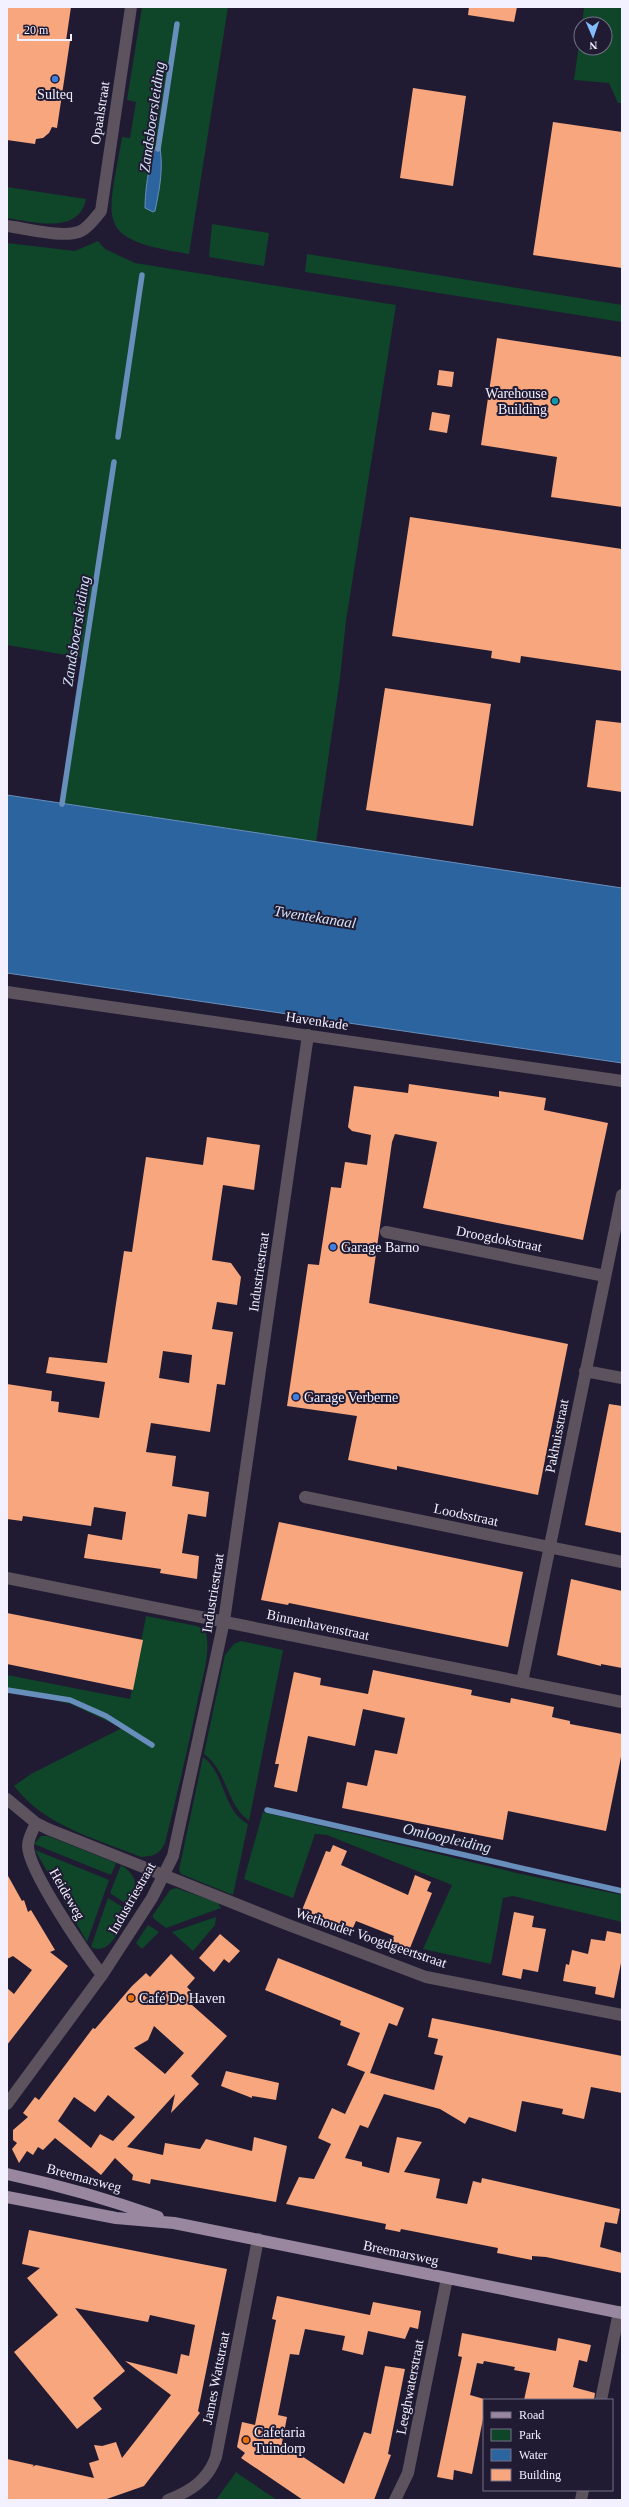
<svg xmlns="http://www.w3.org/2000/svg" width="629" height="2507" viewBox="0 0 629 2507" font-family="'Times New Roman',serif">
<rect width="100%" height="100%" fill="#201b33"/>
<path fill="#0f4529" fill-rule="evenodd" d="M142,7H228L189,254C92,239 108,222 122,137L130,138L136,102L127,100ZM150,176L152,212L145,198Z
M584,7H622V103H618L609,83L574,80L581,30V48H605V24H582Z
M7,187L86,199C79,235 34,222 7,218Z
M212,224L269,233L264,266L209,257Z
M98,241L105,249L135,263L396,305L346,621L340,678L316,842L62,804L84,658L7,645V243L75,251Z
M307,254L622,305V322L305,272Z
M146,1616L197,1626L205,1630C212,1650 202,1679 198,1699C188,1748 177,1795 165,1843C159,1855 154,1856 141,1857C95,1838 46,1827 14,1786L31,1774L122,1728L71,1704L7,1689V1675L130,1699Z
M241,1641L283,1650L249,1821C225,1803 228,1771 204,1754L225,1655L234,1644Z
M203,1757C226,1774 222,1810 248,1824L233,1895L181,1874L179,1870Z
M263,1812L521,1874L622,1895V1922L513,1896L503,1898L491,1964L423,1949L452,1885L327,1835L315,1834L293,1898L244,1879Z
M41,1836H48L116,1863L111,1875L34,1844Z
M35,1850L109,1880L87,1942Z
M121,1865C138,1875 139,1890 131,1907L110,1893Z
M176,1888L218,1903L221,1908L166,1928L153,1918V1915L170,1890Z
M108,1898L129,1911C121,1925 111,1957 91,1947Z
M216,1917L215,1925L193,1951L172,1932Z
M148,1925L159,1932L142,1949L136,1943Z
M236,2472L240,2475L277,2500H216Z"/>
<path fill="#2c64a0" stroke="#688ebc" d="M159,142C164,166 160,187 155,211L153,212L145,208C145,191 149,156 159,142Z
M7,795L622,888V1063L7,973Z"/>
<g fill="none" stroke-linecap="round" stroke-linejoin="round">
<path stroke="#688ebc" stroke-width="5.5" d="M158,149L177,24
M118,437L142,275
M62,804L114,462
M7,1690L70,1700L106,1716L152,1745
M267,1810L622,1891"/>
</g>
<path fill="#f8a67d" fill-rule="evenodd" d="M7,7H71L66,41H70L57,128L52,127L49,133L43,138L36,139L35,144L7,140Z
M469,7H517L514,22L468,15Z
M413,88L466,96L453,186L400,178Z
M553,122L622,132V268L533,255Z
M497,338L622,357V507L551,497L557,457L481,445Z
M439,370L454,372L452,387L437,385Z
M432,412L450,415L447,433L429,430Z
M410,517L622,549V671L521,656L520,663L491,658L492,651L392,636Z
M385,688L491,704L473,826L366,810Z
M596,720L622,723V792L587,787Z
M409,1084L499,1097V1091L546,1098L544,1110L608,1123L583,1240L423,1208L437,1142L395,1134L392,1142L369,1303L568,1344L538,1495L397,1466V1470L348,1460L357,1416L287,1406L308,1264L319,1265L331,1187L341,1188L345,1162L367,1165L371,1135L352,1131L348,1127L354,1086L408,1093Z
M207,1137L260,1145L254,1190L223,1185L212,1260L231,1263L241,1277L237,1305L217,1302L212,1329L233,1332L225,1385L217,1384L210,1432L151,1423L146,1452L176,1456L172,1486L209,1492L206,1517L188,1514L182,1553L199,1556L197,1579L160,1573L161,1569L84,1558L88,1534L122,1540L126,1512L94,1507L91,1526L23,1516L22,1521L7,1519V1384L52,1391L51,1401L59,1402L58,1412L99,1418L105,1382L46,1373L49,1357L107,1363L124,1251L132,1252L146,1157L203,1165ZM163,1351L192,1355L189,1383L159,1378Z
M609,1404L622,1406V1533L585,1525Z
M279,1522L523,1572L508,1647L289,1603L288,1605L261,1600Z
M571,1579L622,1591V1668L601,1664V1666L557,1655Z
M7,1613L143,1640L133,1690L7,1664Z
M373,1670L472,1690L471,1695L510,1703L511,1698L554,1707L552,1717L570,1721V1724L622,1734V1752L606,1831L508,1811L503,1840L342,1808L347,1782L367,1786L375,1750L397,1754L405,1718L363,1709L355,1746L308,1736L297,1792L274,1787L279,1764H275L294,1672L321,1678L320,1685L368,1694Z
M333,1845L347,1851L341,1865L408,1895L415,1875L431,1882L427,1891L432,1893L408,1953L390,1946L394,1936L356,1921L352,1930L302,1910L326,1851L330,1852Z
M7,1874L22,1901L24,1900L28,1912L31,1910L55,1950L50,1952L68,1966L7,2045V1988L14,1994L32,1970L13,1956L7,1959Z
M514,1912L534,1916L532,1927L546,1929L538,1972L523,1969L521,1979L502,1975Z
M607,1931L622,1934V1958L614,1998L595,1994L596,1987L563,1981L566,1964L569,1965L572,1950L588,1954L591,1939L605,1941Z
M220,1934L240,1951L229,1963L224,1959L214,1972L199,1958Z
M171,1954L195,1978L187,1987L198,1998L192,2005L227,2036L191,2076L199,2084L171,2113L175,2094L127,2147L163,2155L165,2143L200,2149L206,2139L252,2151L254,2137L287,2146L276,2202L151,2179L150,2184L132,2180L133,2175L115,2158L101,2175L55,2138L43,2150L38,2147L33,2155L27,2151L19,2163L12,2149L17,2143L13,2140V2130L28,2117L23,2113L35,2097L39,2100L93,2028L95,2029L132,1986L146,1973L150,1977ZM154,2026L184,2053L165,2074L134,2048L148,2040ZM108,2095L135,2117L113,2141L100,2134L91,2148L58,2121L74,2097L95,2112Z
M278,1958L404,2008L397,2026L389,2023L370,2073L391,2079L434,2090L443,2056L434,2054L438,2039L428,2037L432,2018L622,2056V2093L591,2087L584,2119L562,2114L563,2109L522,2101L516,2132L469,2117L465,2124L440,2109L384,2094L368,2128L360,2125L345,2158L362,2162V2166L389,2173L397,2137L422,2142L404,2172L440,2179L436,2198L467,2204L473,2181L481,2183L482,2178L620,2209L617,2224L605,2222L600,2247L622,2253V2273L546,2257L532,2256V2260L497,2253L498,2248L401,2229L400,2232L385,2229L386,2224L286,2204L299,2177L314,2179L331,2144L318,2138L332,2108L345,2114L365,2072L347,2065L360,2033L340,2025L341,2021L265,1990Z
M226,2071L279,2083L276,2100L252,2096V2098L221,2086Z
M29,2230L227,2269L198,2411L200,2413L144,2486L104,2500H7V2459L34,2465L32,2467L36,2465L94,2478L89,2463L99,2460L94,2445L102,2446L116,2442L122,2458L171,2395L125,2361L177,2374L181,2354L189,2356L195,2325L150,2315L148,2322L75,2308L125,2371L93,2398L102,2409L77,2429L14,2352L58,2315L27,2278L40,2268L22,2264Z
M277,2296L370,2315L373,2302L421,2311L418,2329L410,2327L405,2339L368,2331L363,2355L342,2350L345,2336L305,2329L299,2355L290,2354L278,2415L287,2417L282,2443L344,2484L364,2432L371,2434L385,2366L405,2369L388,2454L391,2455L374,2500H303L241,2458L245,2453L237,2447L242,2422L255,2425L276,2320L272,2319Z
M462,2333L556,2351L558,2338L591,2345L587,2362L579,2360L573,2387L595,2393L594,2400H524L530,2373L514,2370L515,2367L484,2361L483,2364L477,2363L470,2395L484,2399V2414L472,2474L454,2470L453,2480L437,2477L462,2357L458,2356Z"/>
<g fill="none" stroke-linecap="round" stroke-linejoin="round">
<path stroke="#5c535e" stroke-width="12" d="M7,226C25,228 64,239 81,231C89,227 95,218 101,211L131,7
M7,992L622,1081
M386,1232L605,1276
M585,1371L622,1378
M305,1497L622,1562
M7,1578L622,1702
M522,1682L622,1195
M7,1799L36,1823L48,1829L286,1924L426,1977L622,2015
M36,1823C33,1830 28,1838 28,1846C28,1870 85,1953 102,1975
M7,2104L102,1975L152,1898L173,1856L224,1621L308,1035
M601,2400L619,2312
M168,2500C191,2491 208,2480 216,2457L258,2239
M395,2500L408,2473L447,2278
M581,2500L583,2490"/>
<path stroke="#98879e" stroke-width="12" d="M7,2174C58,2185 108,2199 158,2217
M7,2197L116,2218L174,2223L622,2313"/>
</g>
<g fill="#3f7fe0" stroke="#201b33" stroke-width="1.5">
<circle cx="55" cy="79" r="4"/>
<circle cx="333" cy="1247" r="4"/>
<circle cx="296" cy="1397" r="4"/>
</g>
<circle fill="#0f9aa8" stroke="#201b33" stroke-width="1.5" cx="555" cy="401" r="4"/>
<g fill="#e8710a" stroke="#201b33" stroke-width="1.5">
<circle cx="131" cy="1998" r="4"/>
<circle cx="246" cy="2440" r="4"/>
</g>
<g text-anchor="middle" dominant-baseline="central" stroke-width="4" stroke-linejoin="round" paint-order="stroke">
<g font-size="14" fill="#f3f1ff" stroke="#201b33" text-anchor="start">
<text x="55" y="94" text-anchor="middle">Sulteq</text>
<text x="547" y="393" text-anchor="end">Warehouse<tspan x="547" dy="16">Building</tspan></text>
<text x="341" y="1247">Garage Barno</text>
<text x="304" y="1397">Garage Verberne</text>
<text x="139" y="1998">Café De Haven</text>
<text x="254" y="2432">Cafetaria<tspan x="254" dy="16">Tuindorp</tspan></text>
</g>
<g font-size="14" fill="#f3f1ff" stroke="#201b33">
<text transform="translate(100 113) rotate(-81)">Opaalstraat</text>
<text transform="translate(317 1021) rotate(8)">Havenkade</text>
<text transform="translate(499 1239) rotate(11)">Droogdokstraat</text>
<text transform="translate(259 1272) rotate(-82)">Industriestraat</text>
<text transform="translate(557 1436) rotate(-79)">Pakhuisstraat</text>
<text transform="translate(466 1515) rotate(12)">Loodsstraat</text>
<text transform="translate(213 1593) rotate(-81)">Industriestraat</text>
<text transform="translate(318 1625) rotate(12)">Binnenhavenstraat</text>
<text transform="translate(67 1894) rotate(60)">Heideweg</text>
<text transform="translate(132 1898) rotate(-60)">Industriestraat</text>
<text transform="translate(371 1938) rotate(19)">Wethouder Voogdgeertstraat</text>
<text transform="translate(84 2178) rotate(15)">Breemarsweg</text>
<text transform="translate(401 2253) rotate(12)">Breemarsweg</text>
<text transform="translate(216 2378) rotate(-79)">James Wattstraat</text>
<text transform="translate(410 2387) rotate(-79)">Leeghwaterstraat</text>
</g>
<g font-size="15" font-style="italic" fill="#d6e5f7" stroke="#201b33">
<text transform="translate(152 117) rotate(-82)">Zandsboersleiding</text>
<text transform="translate(76 631) rotate(-81)">Zandsboersleiding</text>
<text transform="translate(315 917) rotate(9)">Twentekanaal</text>
<text transform="translate(447 1838) rotate(13)">Omloopleiding</text>
</g>
</g>
<rect width="629" height="2507" fill="none" stroke="#f3f1ff" stroke-width="16"/>
<rect x="483" y="2399" width="130" height="92" fill="#201b33" stroke="#747185"/>
<rect x="491" y="2412" width="20" height="6" fill="#98879e" stroke="#747185"/>
<text x="519" y="2419" font-size="12" fill="#f3f1ff">Road</text>
<rect x="491" y="2429" width="20" height="12" fill="#0f4529" stroke="#747185"/>
<text x="519" y="2439" font-size="12" fill="#f3f1ff">Park</text>
<rect x="491" y="2449" width="20" height="12" fill="#2c64a0" stroke="#747185"/>
<text x="519" y="2459" font-size="12" fill="#f3f1ff">Water</text>
<rect x="491" y="2469" width="20" height="12" fill="#f8a67d" stroke="#747185"/>
<text x="519" y="2479" font-size="12" fill="#f3f1ff">Building</text>
<g transform="translate(593 36) rotate(178)"><circle r="19" fill="#201b33" stroke="#747185"/>
<path d="M0-3L7 15L0 10L-7 15Z" fill="#84bcfb"/>
<text y="-6" font-size="11" font-weight="bold" text-anchor="middle" fill="#f3f1ff">N</text>
</g>
<path d="M18 34v6h53v-6" fill="none" stroke="#f3f1ff" stroke-width="2"/>
<text x="24" y="34" font-size="12" fill="#f3f1ff" stroke="#201b33" stroke-width="3" paint-order="stroke">20 m</text>
</svg>
